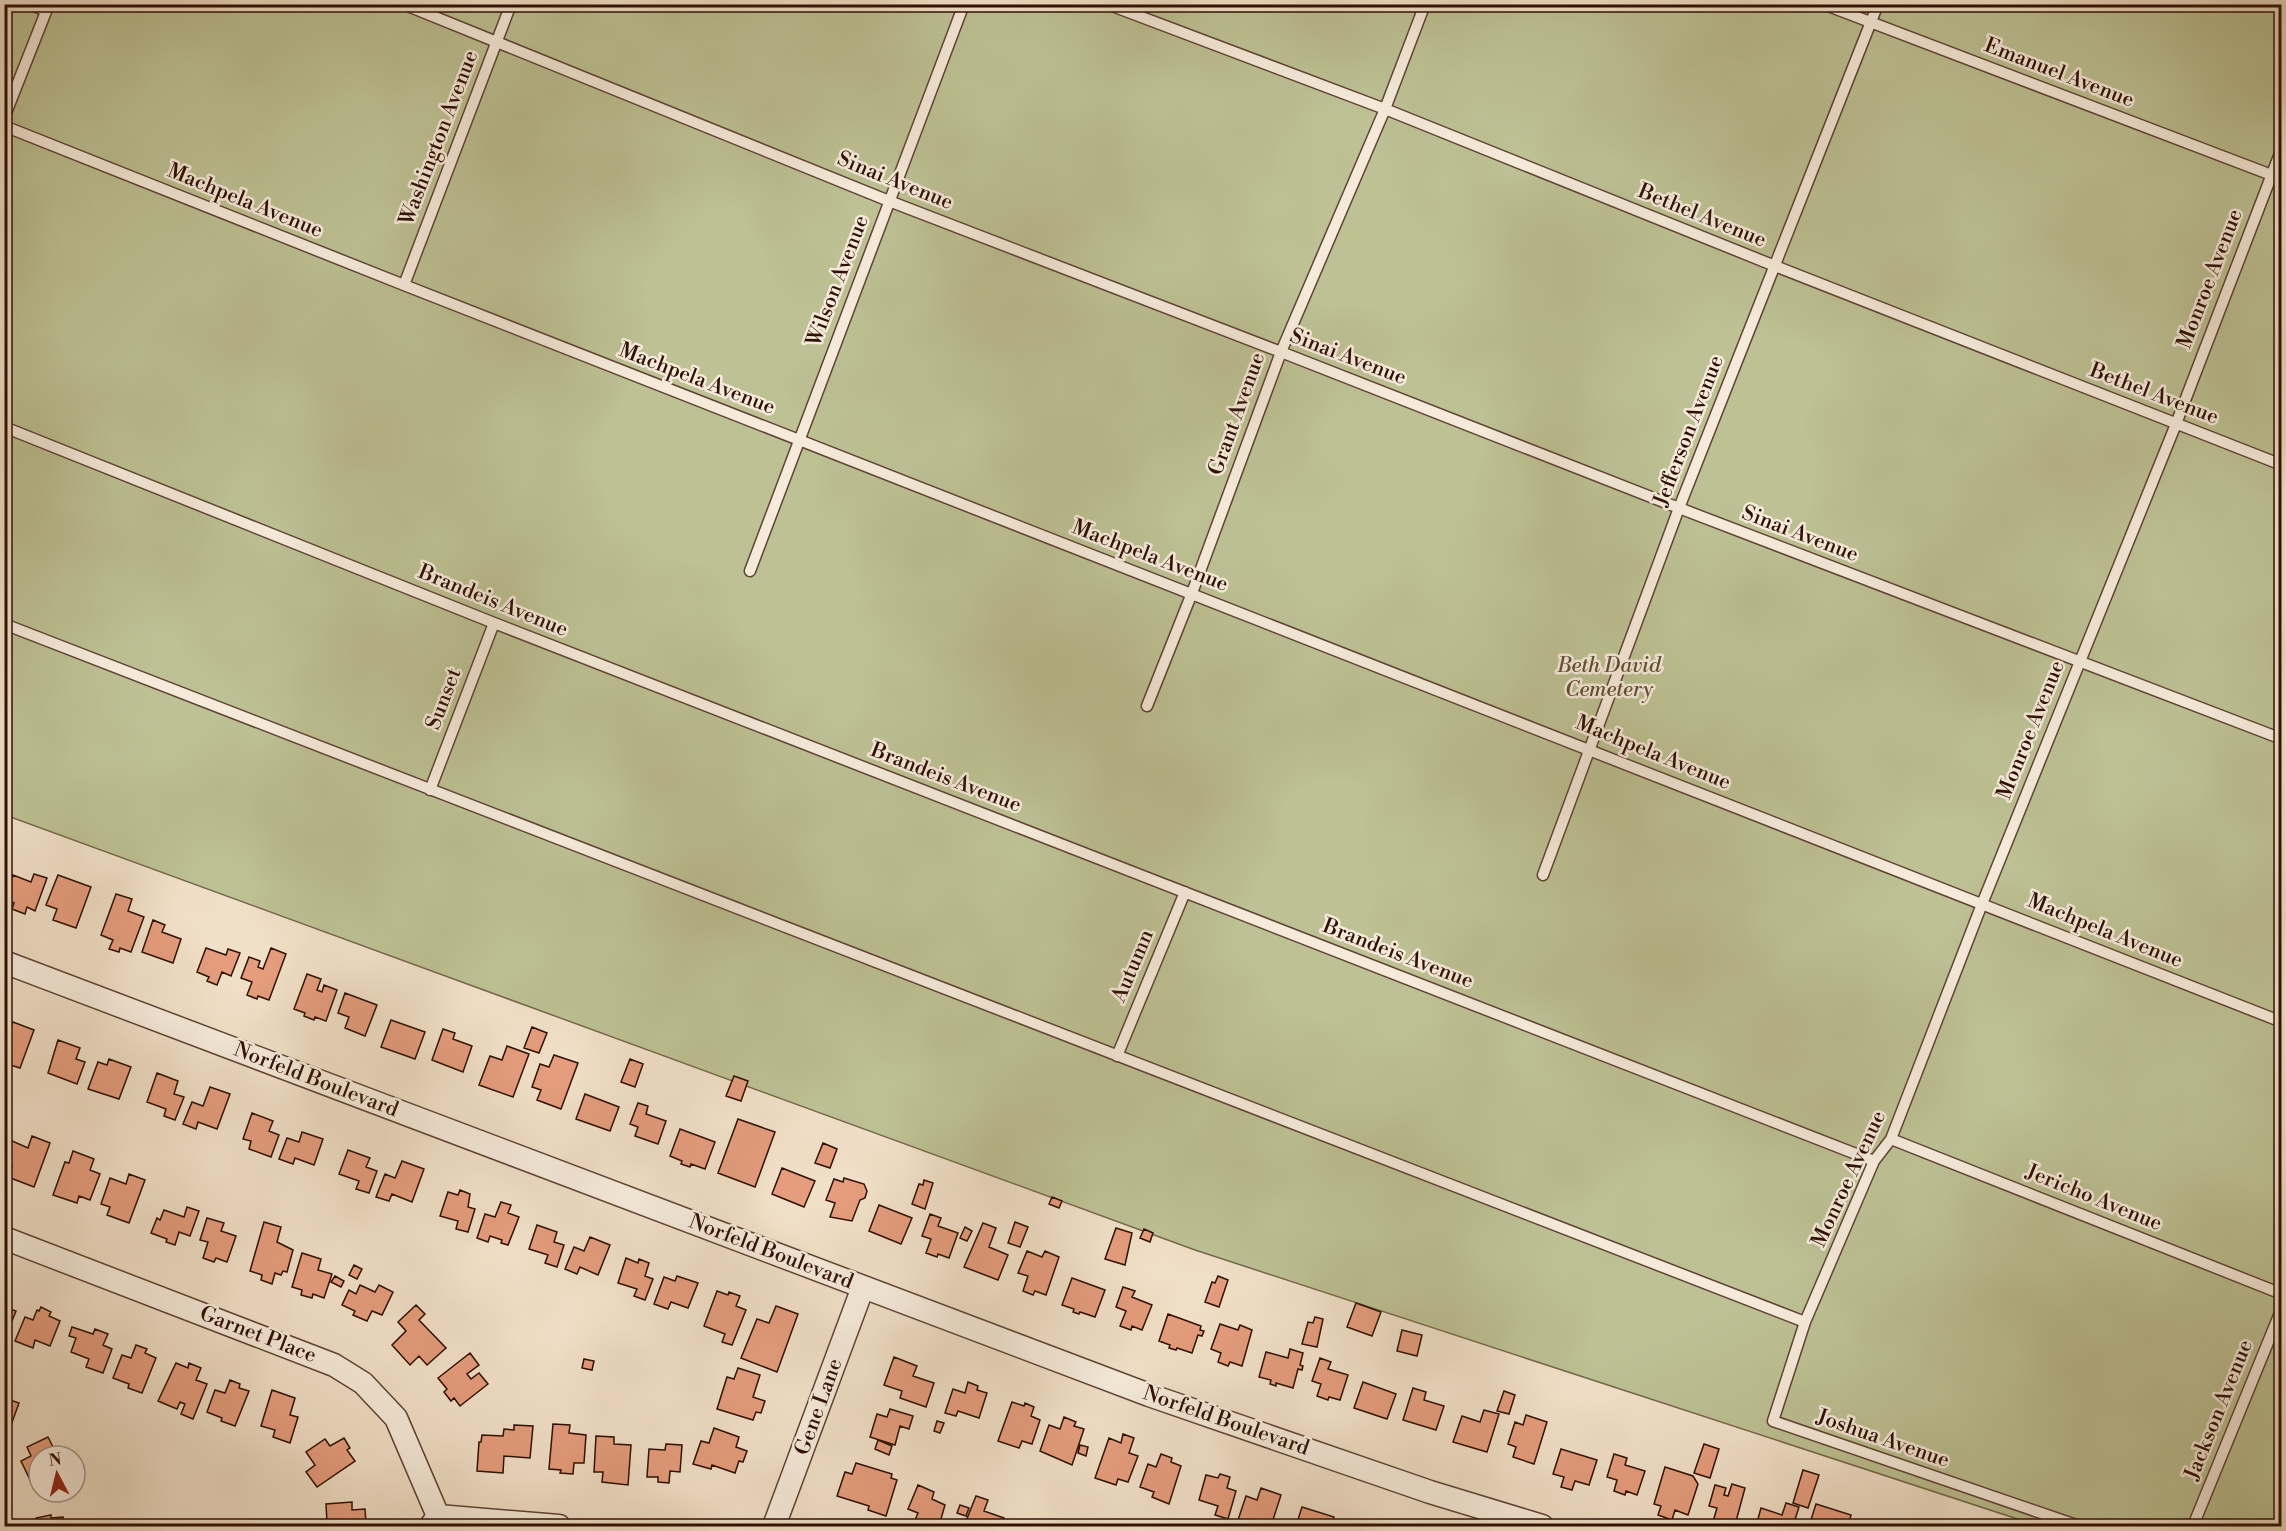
<svg xmlns="http://www.w3.org/2000/svg" width="2286" height="1531" viewBox="0 0 2286 1531" font-family="'Libre Bodoni',serif">
<rect width="100%" height="100%" fill="#f1e0c8"/>
<filter id="stains"><feTurbulence type="fractalNoise" baseFrequency=".00333" numOctaves="4"/><feColorMatrix values="0 0 0 0 .2 0 0 0 0 .09 0 0 0 0 .02 0 0 0 .5 -.17"/></filter>
<radialGradient id="worn" r=".72"><stop offset=".6" stop-color="#630" stop-opacity="0"/><stop offset="1" stop-color="#630" stop-opacity=".3"/></radialGradient>
<path fill="#bdc194" stroke="#76684c" stroke-width="1.5" d="M4,5H2281V1526H2039L1195,1250L5,815Z"/>
<path fill="#e59d7d" stroke="#2e0f03" stroke-width="1.5" d="M34,874L47,878L35,911L27,907L25,914L12,909L14,903L4,899L13,875L31,882Z
M58,875L91,887L76,928L53,920L57,909L46,905Z
M116,894L132,899L128,911L144,917L131,952L120,948L119,952L109,949L113,940L101,935Z
M153,920L165,925L162,932L181,939L173,963L142,952Z
M206,948L226,955L228,949L240,953L231,976L222,972L217,985L207,981L209,977L197,972Z
M271,948L286,954L269,1000L258,996L257,999L247,995L252,982L241,978L249,957L260,961L258,967L263,969Z
M307,974L321,979L317,990L322,992L324,985L337,990L326,1021L315,1017L314,1020L304,1016L305,1013L294,1009Z
M345,993L377,1005L365,1036L345,1028L349,1017L338,1013Z
M391,1020L425,1032L415,1059L381,1047Z
M13,1022L34,1030L20,1068L4,1063V1029L9,1031Z
M532,1027L547,1033L539,1053L524,1048Z
M443,1029L455,1033L453,1039L472,1046L463,1072L432,1060Z
M58,1040L80,1048L76,1059L85,1062L77,1084L48,1073Z
M507,1046L529,1054L513,1097L479,1085L490,1056L502,1060Z
M554,1055L578,1063L561,1109L537,1100L541,1090L532,1087L540,1064L549,1067Z
M109,1059L131,1067L119,1099L88,1089L98,1062L107,1065Z
M630,1059L643,1064L635,1087L621,1082Z
M157,1073L178,1081L174,1094L184,1097L175,1120L164,1116L166,1109L147,1102Z
M734,1076L748,1081L741,1101L726,1096Z
M210,1087L230,1094L217,1129L198,1122L196,1129L183,1124L192,1102L203,1106Z
M585,1094L619,1107L610,1131L576,1119Z
M638,1103L648,1106L646,1114L666,1121L658,1144L635,1136L638,1127L630,1124Z
M252,1113L273,1121L269,1131L279,1135L271,1157L249,1149L251,1141L243,1139Z
M738,1119L775,1132L755,1187L718,1173Z
M680,1129L715,1142L705,1169L691,1164L690,1167L681,1164L682,1161L670,1156Z
M302,1132L323,1139L314,1165L295,1158L293,1164L279,1159L287,1138L299,1142Z
M32,1136L50,1143L34,1187L8,1177L12,1167L4,1164V1155L10,1140L28,1148Z
M823,1143L837,1149L830,1168L815,1163Z
M348,1150L370,1158L366,1167L377,1171L369,1193L356,1189L359,1181L339,1174Z
M73,1151L94,1159L90,1170L100,1174L90,1200L79,1196L77,1203L53,1195L65,1162L69,1163Z
M402,1161L424,1169L412,1202L392,1194L389,1201L376,1197L385,1174L395,1178Z
M782,1168L815,1181L804,1207L772,1194Z
M129,1174L145,1180L129,1223L107,1215L110,1207L101,1204L110,1178L126,1184Z
M844,1178L864,1184L867,1191L865,1198L860,1200L852,1221L830,1217L835,1203L826,1200L834,1179L843,1182Z
M924,1180L933,1183L925,1209L912,1204L919,1184L923,1185Z
M460,1190L470,1194L468,1207L475,1209L468,1232L456,1229L458,1221L440,1216L448,1192L458,1195Z
M1052,1197L1062,1201L1059,1208L1049,1204Z
M501,1202L511,1205L508,1213L519,1217L508,1245L501,1243L502,1240L490,1236L488,1242L477,1238L485,1214L495,1217Z
M879,1205L912,1218L901,1244L869,1231Z
M187,1207L199,1211L190,1236L179,1232L175,1245L166,1242L167,1239L151,1233L157,1218L160,1220L164,1210L184,1217Z
M930,1214L941,1218L938,1226L958,1233L949,1258L938,1254L937,1257L926,1253L931,1239L922,1236Z
M207,1218L224,1223L221,1231L236,1236L227,1262L216,1258L214,1262L203,1258L208,1242L200,1240Z
M264,1222L281,1227L277,1242L293,1250L287,1272L283,1271L281,1275L275,1273L272,1284L261,1280L262,1275L250,1271Z
M1015,1222L1028,1227L1020,1247L1008,1243Z
M983,1223L996,1228L989,1247L1008,1255L998,1280L964,1267Z
M537,1225L557,1232L554,1242L564,1245L557,1267L545,1263L548,1255L529,1249Z
M965,1227L972,1231L967,1241L960,1238Z
M1116,1228L1132,1233L1125,1265L1105,1259Z
M1144,1229L1153,1233L1150,1242L1140,1238Z
M590,1237L610,1245L598,1275L580,1267L577,1274L565,1269L574,1247L584,1251Z
M1027,1251L1042,1257L1045,1251L1059,1257L1046,1295L1035,1291L1033,1295L1023,1291L1028,1276L1018,1273Z
M302,1253L321,1259L318,1270L332,1274L324,1298L313,1294L312,1298L301,1295L302,1290L292,1287Z
M626,1258L638,1263L639,1259L649,1263L645,1276L653,1279L645,1300L634,1296L637,1289L618,1283Z
M354,1265L362,1269L357,1279L349,1275Z
M335,1276L344,1281L341,1287L331,1282Z
M677,1276L698,1283L688,1308L671,1302L668,1309L654,1304L664,1277L675,1281Z
M1218,1276L1228,1280L1219,1307L1205,1302L1212,1282L1215,1283Z
M1072,1278L1105,1290L1095,1317L1080,1312L1079,1314L1073,1312L1074,1309L1062,1305Z
M360,1285L375,1292L379,1285L393,1292L382,1315L372,1311L367,1321L353,1315L355,1311L342,1305L349,1290L356,1294Z
M1123,1287L1135,1291L1132,1297L1152,1305L1142,1330L1132,1326L1131,1330L1120,1326L1126,1311L1116,1307Z
M717,1291L728,1295L729,1292L740,1296L736,1306L746,1310L732,1345L722,1342L725,1334L704,1326Z
M4,1295L10,1297L6,1308L16,1311L6,1336H4Z
M1356,1303L1381,1312L1372,1336L1347,1327Z
M416,1305L425,1314L419,1320L446,1348L427,1365L419,1356L410,1365L392,1345L406,1331L398,1322Z
M776,1306L798,1314L777,1372L741,1358L757,1319L769,1323Z
M41,1307L51,1312L49,1316L60,1321L50,1346L35,1340L33,1348L15,1341L25,1317L33,1320L37,1310L39,1311Z
M1168,1314L1201,1326L1200,1330L1204,1331L1202,1336L1198,1335L1192,1353L1177,1348L1176,1350L1169,1348L1170,1345L1159,1341Z
M1315,1317L1323,1319L1317,1347L1302,1344L1308,1322L1313,1323Z
M1220,1324L1238,1330L1240,1325L1252,1330L1242,1366L1230,1362L1228,1366L1218,1362L1221,1353L1211,1349Z
M72,1327L93,1334L95,1329L108,1334L103,1345L112,1349L103,1373L86,1367L89,1359L71,1352L76,1338L69,1336Z
M1402,1330L1422,1335L1417,1356L1397,1351Z
M136,1345L147,1349L145,1353L156,1358L142,1393L128,1388L129,1384L113,1378L122,1355L131,1358Z
M1290,1349L1303,1353L1300,1365L1303,1366L1302,1370L1298,1369L1293,1388L1276,1383V1386L1270,1384L1271,1380L1259,1377L1266,1352L1288,1358Z
M470,1353L479,1365L467,1374L471,1379L479,1373L488,1384L460,1406L454,1398L451,1401L444,1392L447,1389L438,1378Z
M894,1357L917,1366L913,1376L934,1383L926,1407L900,1398L902,1391L884,1385Z
M1320,1358L1331,1362L1328,1369L1348,1375L1340,1400L1329,1397L1328,1400L1317,1396L1321,1384L1312,1381Z
M584,1359L594,1361L592,1370L582,1368Z
M176,1363L188,1368L189,1363L201,1368L196,1380L207,1384L193,1419L181,1414L185,1404L180,1402L177,1409L158,1401Z
M738,1368L760,1375L753,1397L765,1401L761,1413L756,1412L753,1420L717,1409L727,1377L734,1379Z
M230,1380L240,1384L239,1388L249,1391L235,1426L221,1421L222,1418L207,1412L215,1390L225,1393Z
M968,1382L978,1386L977,1390L987,1393L979,1418L958,1411L956,1416L945,1413L953,1389L965,1393Z
M1363,1382L1396,1394L1387,1419L1354,1408Z
M1413,1388L1426,1392L1424,1400L1444,1406L1436,1430L1403,1420Z
M272,1390L295,1398L290,1415L298,1417L290,1443L273,1437L275,1430L261,1426Z
M1504,1391L1515,1395L1509,1414L1497,1411Z
M4,1398L19,1403L6,1439H4Z
M1012,1402L1024,1406L1025,1403L1034,1407L1031,1416L1040,1420L1032,1444L1022,1441L1019,1448L998,1441Z
M890,1409L913,1416L909,1429L900,1426L895,1445L870,1437L877,1414L887,1417Z
M1484,1410L1499,1414L1487,1452L1453,1442L1462,1416L1480,1422Z
M1526,1415L1547,1422L1534,1464L1513,1457L1516,1447L1508,1444L1515,1422L1523,1425Z
M1064,1417L1076,1422L1074,1426L1084,1429L1072,1465L1040,1451L1049,1425L1060,1429Z
M937,1421L944,1423L940,1433L934,1431Z
M553,1424L570,1425L569,1433L586,1435L584,1463H574L573,1474L560,1473L561,1470L549,1469Z
M514,1425L533,1426L530,1458L504,1456L503,1473L477,1471L479,1442H481L482,1435L503,1436L504,1429L514,1430Z
M714,1428L739,1437L736,1447L747,1451L743,1462L739,1461L735,1473L712,1465L711,1469L693,1464L701,1441L709,1443Z
M1123,1434L1134,1438L1129,1453L1138,1456L1128,1482L1118,1479L1116,1485L1095,1478L1109,1438L1121,1443Z
M596,1436L614,1437V1444L631,1445L628,1485L602,1482L603,1472H594Z
M48,1437L57,1455L64,1452L66,1456H39V1486L37,1482L32,1484L21,1461L31,1456L27,1447Z
M344,1438L350,1448L347,1450L355,1461L317,1487L306,1472L315,1465L306,1452L325,1439L330,1446Z
M878,1440L892,1446L889,1455L875,1449Z
M666,1444L682,1445L680,1472L670,1471L669,1483L658,1482V1477H647L649,1449L665,1450Z
M1704,1444L1719,1449L1710,1478L1694,1473Z
M1080,1445L1088,1447L1086,1456L1078,1453Z
M1561,1449L1597,1460L1589,1485L1575,1481L1572,1490L1561,1487L1564,1477L1553,1474Z
M1161,1454L1172,1458L1171,1462L1181,1466L1169,1504L1152,1497L1154,1492L1140,1487L1148,1464L1156,1467Z
M1614,1454L1627,1458L1625,1465L1645,1471L1637,1495L1626,1491L1625,1495L1614,1491L1617,1480L1607,1477Z
M856,1463L892,1474L891,1478L897,1480L886,1516L868,1510L869,1506L837,1496L845,1472L852,1474Z
M1665,1467L1693,1476L1698,1484L1688,1515L1675,1510L1672,1520L1658,1515L1661,1506L1654,1504Z
M1803,1470L1819,1475L1808,1508L1793,1503Z
M1220,1474L1230,1477L1227,1488L1236,1491L1228,1519L1215,1515L1218,1506L1199,1500L1206,1475L1218,1478Z
M1732,1484L1745,1488L1735,1525L1725,1522L1724,1526L1712,1525L1717,1508L1709,1506L1715,1485L1726,1488L1724,1495L1728,1496Z
M918,1485L934,1492L932,1499L945,1505L939,1526L913,1525L918,1513L908,1509Z
M1261,1488L1281,1495L1271,1526H1236L1246,1496L1257,1500Z
M976,1496L988,1500L984,1511L1004,1518L1001,1526H964Z
M352,1502V1510L365,1509L366,1522H363V1526H336V1522L327,1523L326,1504Z
M1786,1503L1799,1507L1793,1526H1756L1761,1508L1782,1515Z
M1816,1504L1851,1515L1848,1526H1809Z
M960,1505L969,1508L966,1516L957,1513Z
M1302,1507L1334,1517L1331,1526H1296Z
M51,1515V1518L63,1517L65,1526H38L36,1518Z
M1355,1521L1366,1523L1365,1526H1353Z"/>
<g fill="none" stroke-linecap="round" stroke-linejoin="round">
<defs>
<path id="service" d="M30,4L46,11
M403,4L889,201L1281,352L1679,508L2282,739
M1107,4L1385,109L1775,266L2282,465
M1823,4L2282,179
M4,118L49,4
M4,126L404,285L2282,1022
M404,285L511,4
M4,427L494,623L1874,1161
M750,571L964,4
M4,624L1805,1322
M1147,706L1192,593L1281,352L1385,109L1425,4
M430,790L494,623
M1543,875L1679,508L1878,4
M1117,1056L1185,892
M1891,1139L2282,1294
M2079,1526L1773,1421L1805,1322L1874,1161L1891,1139L1982,904L2176,424L2282,148
M2193,1526L2282,1308"/>
<path id="minor" d="M4,962L1149,1395L1430,1492L1542,1526
M4,1238L334,1365L363,1383L396,1418L438,1516
M431,1526L438,1516L559,1526
M774,1526L863,1287"/>
</defs>
<use href="#service" stroke="#5f4334" stroke-width="13"/>
<use href="#minor" stroke="#5f4334" stroke-width="25"/>
<use href="#service" stroke="#f6ebdb" stroke-width="10"/>
<use href="#minor" stroke="#f6ebdb" stroke-width="22"/>
</g>
<g text-anchor="middle" dominant-baseline="central" stroke-width="5" stroke-linejoin="round" paint-order="stroke">
<g font-size="21" fill="#2e0f03" stroke="#f6ebdb">
<text transform="translate(2059 73) rotate(21)">Emanuel Avenue</text>
<text transform="translate(439 138) rotate(-69)">Washington Avenue</text>
<text transform="translate(895 181) rotate(22)">Sinai Avenue</text>
<text transform="translate(245 201) rotate(22)">Machpela Avenue</text>
<text transform="translate(1702 216) rotate(22)">Bethel Avenue</text>
<text transform="translate(2210 279) rotate(-69)">Monroe Avenue</text>
<text transform="translate(838 281) rotate(-69)">Wilson Avenue</text>
<text transform="translate(1348 357) rotate(21)">Sinai Avenue</text>
<text transform="translate(697 379) rotate(21)">Machpela Avenue</text>
<text transform="translate(2154 394) rotate(21)">Bethel Avenue</text>
<text transform="translate(1237 414) rotate(-70)">Grant Avenue</text>
<text transform="translate(1689 431) rotate(-69)">Jefferson Avenue</text>
<text transform="translate(1800 534) rotate(21)">Sinai Avenue</text>
<text transform="translate(1150 556) rotate(21)">Machpela Avenue</text>
<text transform="translate(493 601) rotate(22)">Brandeis Avenue</text>
<text transform="translate(444 699) rotate(-69)">Sunset</text>
<text transform="translate(2031 730) rotate(-68)">Monroe Avenue</text>
<text transform="translate(1653 753) rotate(22)">Machpela Avenue</text>
<text transform="translate(946 778) rotate(21)">Brandeis Avenue</text>
<text transform="translate(2105 931) rotate(22)">Machpela Avenue</text>
<text transform="translate(1398 954) rotate(21)">Brandeis Avenue</text>
<text transform="translate(1133 966) rotate(-67)">Autumn</text>
<text transform="translate(316 1080) rotate(21)">Norfeld Boulevard</text>
<text transform="translate(1849 1179) rotate(-65)">Monroe Avenue</text>
<text transform="translate(2094 1198) rotate(22)">Jericho Avenue</text>
<text transform="translate(771 1252) rotate(21)">Norfeld Boulevard</text>
<text transform="translate(258 1335) rotate(21)">Garnet Place</text>
<text transform="translate(819 1407) rotate(-70)">Gene Lane</text>
<text transform="translate(2219 1410) rotate(-68)">Jackson Avenue</text>
<text transform="translate(1226 1421) rotate(19)">Norfeld Boulevard</text>
<text transform="translate(1883 1439) rotate(19)">Joshua Avenue</text>
</g>
<g font-size="21" font-style="italic" fill="#604d36" stroke="#f6ebdb">
<text x="1609" y="666">Beth David<tspan x="1609" dy="24">Cemetery</tspan></text>
</g>
</g>
<rect width="2286" height="1531" fill="none" stroke="#f1e0c8" stroke-width="24"/>
<rect x="6" y="6" width="2274" height="1519" fill="none" stroke="#2e0f03" stroke-width="3"/>
<rect x="12" y="12" width="2262" height="1507" fill="none" stroke="#2e0f03" stroke-width="1.5"/>
<g transform="translate(57 1474) rotate(353)"><circle r="28" fill="#f6ebdb" stroke="#a69385" stroke-width="1.5"/>
<path d="M0-4.5L10 22L0 15L-10 22Z" fill="#8f2418"/>
<text y="-9" font-size="16" font-weight="bold" text-anchor="middle" fill="#2e0f03">N</text>
</g>
<rect width="100%" height="100%" filter="url(#stains)"/>
<rect width="100%" height="100%" fill="url(#worn)"/>
</svg>
